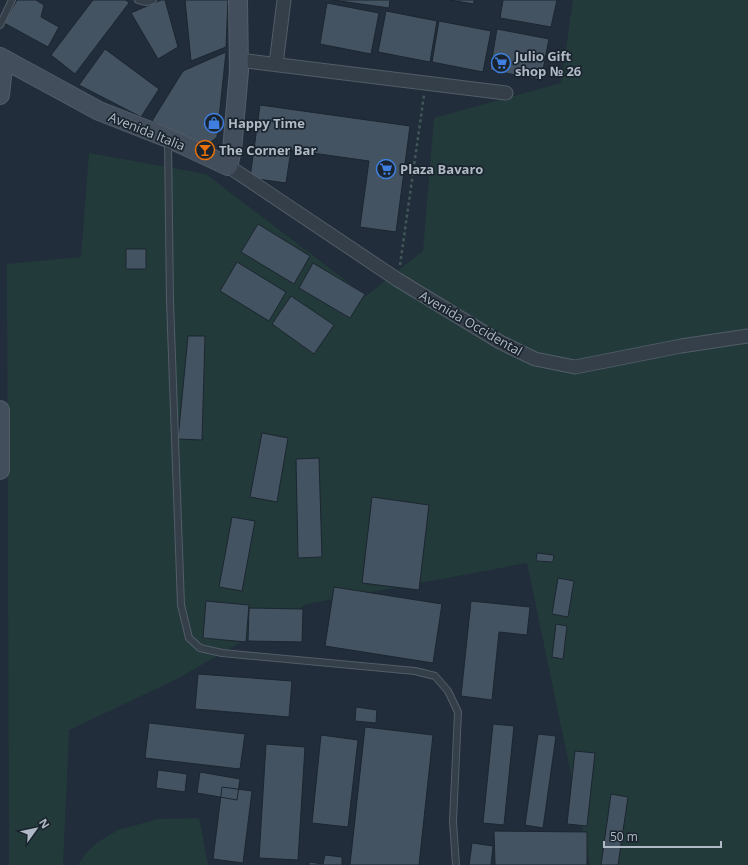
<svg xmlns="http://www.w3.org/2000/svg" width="748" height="865" viewBox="0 0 748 865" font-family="'Open Sans',sans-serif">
<rect width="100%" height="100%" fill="#212d3a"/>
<path fill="#233a3b" d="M573,0H748V865H590L527,563L307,604L177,679L69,730L63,865H9L7,264L81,257L89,153L206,174L366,296L423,251L434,118L561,83Z
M199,818L208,865H78L85,854L98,842L118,830L158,819Z"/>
<path fill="#445361" stroke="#1c2630" d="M17,0H36L44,5L41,17L59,27L48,47L4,23Z
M93,0H126L129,3L75,74L51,55Z
M161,0H165L178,47L158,59L131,13Z
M185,0H228L226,47L191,61Z
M333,0H390L389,8Z
M449,0H474V4Z
M503,0H557L551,27L500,18Z
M327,3L379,13L371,54L320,44Z
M386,11L437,21L430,62L378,52Z
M439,21L491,31L483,72L432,62Z
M497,29L549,39L541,80L490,70Z
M105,49L159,89L141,117L79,85Z
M226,52L217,137L204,148L152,121L183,71Z
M260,105L410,126L396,232L360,227L369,161L291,150L286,183L250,178Z
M258,224L310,256L294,284L241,252Z
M126,249H146V269H126Z
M237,262L286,292L269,321L220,291Z
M313,263L365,294L350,318L299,288Z
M291,296L334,325L314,354L272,324Z
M188,336H205L202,440L178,439Z
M262,433L288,438L277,502L250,497Z
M319,458L322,557L298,558L296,459Z
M372,497L429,505L419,590L362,583Z
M232,517L255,521L242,591L219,587Z
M537,553L554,555L553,562L536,561Z
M558,578L574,581L568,617L552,614Z
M334,587L442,604L433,663L325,646Z
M206,601L249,605L246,642L203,638Z
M471,601L530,607L527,635L499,632L492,700L461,696Z
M249,608L303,609L302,642L248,641Z
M556,624L567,626L563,659L552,657Z
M198,674L292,681L289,717L195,709Z
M356,707L377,710L376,723L355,721Z
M149,723L245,734L240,769L145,758Z
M493,724L514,726L504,825L483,823Z
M365,727L433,735L419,865H350Z
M538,734L556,736L543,828L525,825Z
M321,735L358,740L348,827L312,823Z
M266,744L305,747L298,860L259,858Z
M575,751L595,753L587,826L567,824Z
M158,770L187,774L185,792L156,788Z
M200,772L240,779L237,800L197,793Z
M222,787L252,791L243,863L213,859Z
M611,794L628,797L618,865H601Z
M494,831L587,832V865H495Z
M472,843L493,846L491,865H469Z
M325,855L342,857V865H309V862L323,864Z"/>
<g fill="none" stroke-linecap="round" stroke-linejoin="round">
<defs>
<path id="lane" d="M138,0C142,2 149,3 153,0
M0,25L12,0
M168,141L170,301L181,605L189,638L200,648L222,653L415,671L435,676L448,691L458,712L453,822L456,865"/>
<path id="street" d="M239,60L506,93
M276,64L284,0
M228,166L398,280L500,342L535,359L575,367L681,346L748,336"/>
<path id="secondary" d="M0,57L99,111L168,138L228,166L232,150L239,71L238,0
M0,95L4,59
M0,410V470"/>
</defs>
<use href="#lane" stroke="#525d68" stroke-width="8"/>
<use href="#street" stroke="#525d68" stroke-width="15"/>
<use href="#secondary" stroke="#525d68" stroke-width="20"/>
<path stroke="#415758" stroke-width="2.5" stroke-dasharray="3 3" stroke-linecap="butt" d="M400,265L424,95"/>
<use href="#lane" stroke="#353f4a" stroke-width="6"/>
<use href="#street" stroke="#353f4a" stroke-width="13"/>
<use href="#secondary" stroke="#434e5d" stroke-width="18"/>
</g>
<defs>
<symbol id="supermarket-ring" viewBox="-11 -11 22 22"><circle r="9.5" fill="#1a242e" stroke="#3f7fe0" stroke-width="1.5"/><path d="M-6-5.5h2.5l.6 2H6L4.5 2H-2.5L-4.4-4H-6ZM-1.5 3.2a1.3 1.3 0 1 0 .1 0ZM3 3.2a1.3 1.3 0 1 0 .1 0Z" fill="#3f7fe0"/></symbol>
<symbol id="shop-ring" viewBox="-11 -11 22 22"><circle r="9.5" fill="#1a242e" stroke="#3f7fe0" stroke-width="1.5"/><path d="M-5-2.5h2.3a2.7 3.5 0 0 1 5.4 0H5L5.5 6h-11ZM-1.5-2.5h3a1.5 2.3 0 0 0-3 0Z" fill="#3f7fe0"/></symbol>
<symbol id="bar-ring" viewBox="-11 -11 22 22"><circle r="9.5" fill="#1a242e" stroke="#e8710a" stroke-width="1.5"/><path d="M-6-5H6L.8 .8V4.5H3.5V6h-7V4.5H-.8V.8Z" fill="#e8710a"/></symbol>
</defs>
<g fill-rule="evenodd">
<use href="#supermarket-ring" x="490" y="52" width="22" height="22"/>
<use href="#shop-ring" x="203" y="112" width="22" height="22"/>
<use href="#bar-ring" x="194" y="139" width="22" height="22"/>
<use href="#supermarket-ring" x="375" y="158" width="22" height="22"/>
</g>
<g text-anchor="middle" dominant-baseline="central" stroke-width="3.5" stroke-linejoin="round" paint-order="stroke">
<g font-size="13" font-weight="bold" fill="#afbac6" stroke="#1a242e" text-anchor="start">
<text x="515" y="56">Julio Gift<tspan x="515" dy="15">shop № 26</tspan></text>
<text x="228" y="123">Happy Time</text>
<text x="219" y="150">The Corner Bar</text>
<text x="400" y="169">Plaza Bavaro</text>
</g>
<g font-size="13" fill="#afbac6" stroke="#1a242e">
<text transform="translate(147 131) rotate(22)">Avenida Italia</text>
<text transform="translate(471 323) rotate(30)">Avenida Occidental</text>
</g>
</g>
<g transform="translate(36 829) rotate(57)" stroke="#1a242e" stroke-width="3" paint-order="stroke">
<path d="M0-3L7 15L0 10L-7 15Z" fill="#afbac6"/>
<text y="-6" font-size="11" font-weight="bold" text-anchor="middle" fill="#afbac6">N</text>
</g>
<path d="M604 841v6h117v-6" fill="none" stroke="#afbac6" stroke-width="2"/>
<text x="610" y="841" font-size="12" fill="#afbac6" stroke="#1a242e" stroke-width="3" paint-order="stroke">50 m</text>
</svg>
